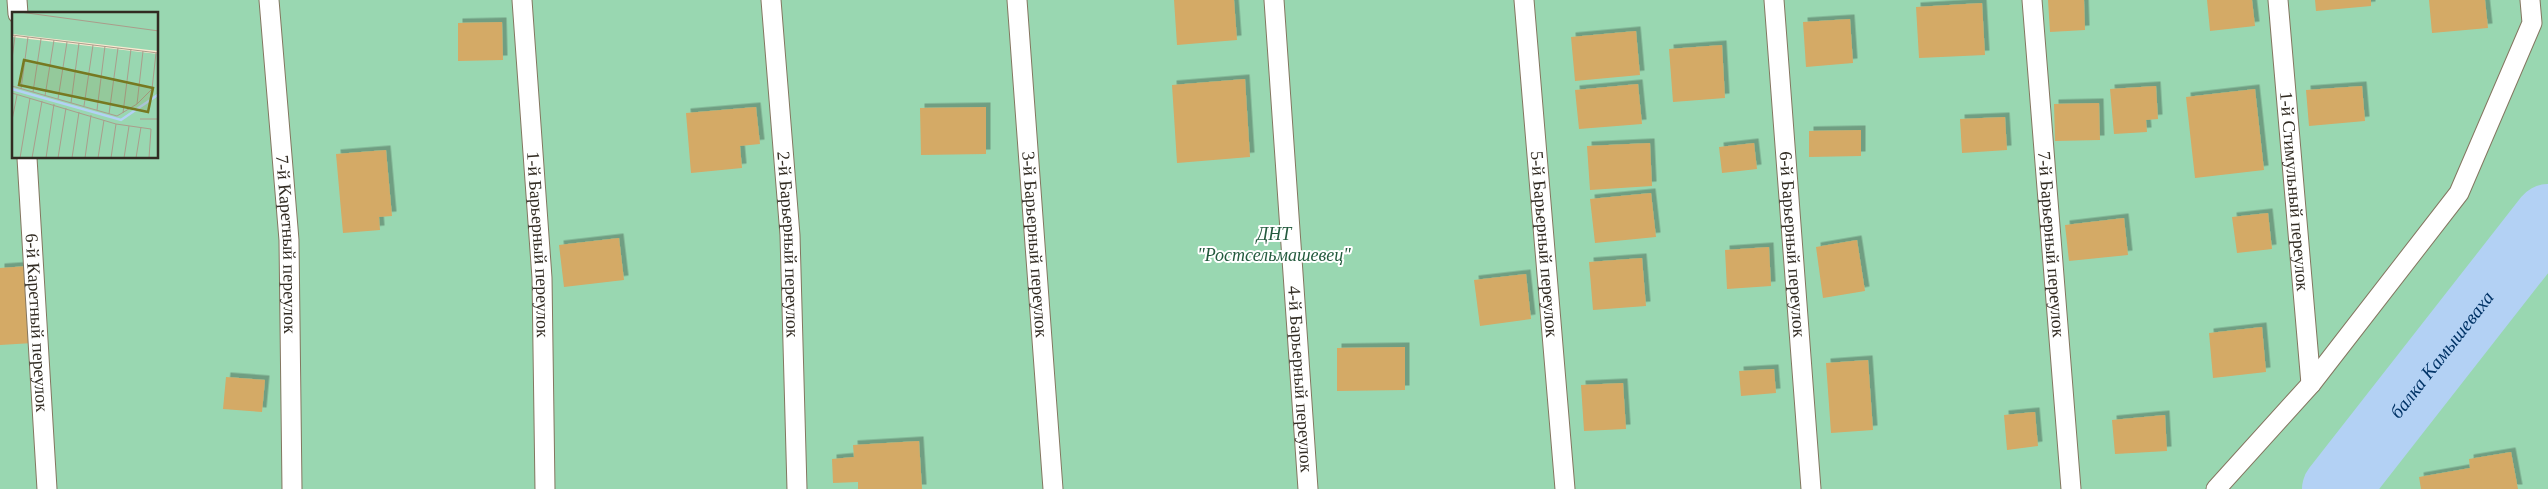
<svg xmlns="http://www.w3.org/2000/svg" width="2548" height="489" viewBox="0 0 2548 489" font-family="'Times New Roman',serif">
<defs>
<filter id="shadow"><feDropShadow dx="4.5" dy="-4.5" stdDeviation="0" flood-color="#0004"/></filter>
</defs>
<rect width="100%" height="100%" fill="#fae9d1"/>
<path fill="#99d7b1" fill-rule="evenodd" d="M0,0H2548V489H0ZM14,14H158V158H14Z"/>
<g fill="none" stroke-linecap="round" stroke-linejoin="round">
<path stroke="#b3d1f4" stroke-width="68" id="s1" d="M2336,489L2548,218"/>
</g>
<path fill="#d4aa66" filter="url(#shadow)" d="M1174,0H1234L1237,40L1177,45Z
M2048,0H2084L2085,30L2050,32Z
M2207,0H2252L2255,26L2210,31Z
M2315,0H2371V6L2316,11Z
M2429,0H2485L2488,28L2432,33Z
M1982,3L1985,55L1919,58L1916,7Z
M1850,19L1853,63L1806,67L1803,22Z
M502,22L503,60L458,61V23Z
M1636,31L1640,75L1575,81L1571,37Z
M1722,45L1725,98L1673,102L1669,49Z
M1245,79L1250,157L1177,163L1172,85Z
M1638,84L1642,124L1579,129L1575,90Z
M2156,86L2158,119L2146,120L2147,132L2114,134L2110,89Z
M2362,86L2365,121L2309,126L2306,90Z
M2255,89L2264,170L2195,178L2186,97Z
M2099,103L2100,140L2055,141L2054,104Z
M756,107L760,144L740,146L742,168L691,173L686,113Z
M986,107V154L921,155L920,108Z
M2005,117L2007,150L1962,153L1960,119Z
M1861,130V156L1809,157V131Z
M1650,143L1652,186L1590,190L1587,146Z
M1754,143L1757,169L1722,173L1719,147Z
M386,150L392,216L379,217L380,230L343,233L336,154Z
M1651,193L1656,237L1595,243L1590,199Z
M2268,213L2272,249L2237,253L2232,217Z
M2124,218L2128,255L2069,261L2065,225Z
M619,238L624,280L564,287L559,245Z
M1857,240L1865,291L1823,298L1816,247Z
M1769,247L1771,286L1727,289L1725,250Z
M1642,258L1646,306L1593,310L1589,262Z
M29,266L33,343L0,345V268Z
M1526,274L1531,319L1480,326L1474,280Z
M2262,327L2266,372L2213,378L2209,333Z
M1405,347V390L1337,391V348Z
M1868,360L1873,430L1831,433L1826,363Z
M1774,369L1776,393L1741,396L1739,371Z
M226,377L265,380L262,412L223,409Z
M1623,383L1626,429L1584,431L1581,385Z
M2035,412L2038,446L2007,450L2004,415Z
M2165,415L2167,451L2115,454L2112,420Z
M919,441L922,489H858V482L833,483L832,459L854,457L853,445Z
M2511,452L2518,489H2421L2419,477L2470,468L2469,459Z"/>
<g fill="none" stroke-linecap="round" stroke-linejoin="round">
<defs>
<g id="service">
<path d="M17,0L18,14"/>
<path id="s2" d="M269,0L289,240L292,489"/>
<path id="s3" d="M522,0L542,278L545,489"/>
<path id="s4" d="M771,0L790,235L797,489"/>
<path id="s5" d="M1017,0L1053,489"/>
<path id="s6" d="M1274,0L1308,489"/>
<path id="s7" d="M1524,0L1565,489"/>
<path id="s8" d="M1774,0L1811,489"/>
<path id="s9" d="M2032,0L2071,489"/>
<path id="s10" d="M2278,0L2311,384"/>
<path id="s11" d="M27,158L47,489"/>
<path d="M2216,489L2311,384L2459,193L2532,23L2530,0"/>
</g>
</defs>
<use href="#service" stroke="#847660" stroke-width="21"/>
<use href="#service" stroke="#fff" stroke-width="19"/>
</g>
<g text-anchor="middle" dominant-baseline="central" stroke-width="4" stroke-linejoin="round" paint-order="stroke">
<g font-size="18" fill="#312b22" stroke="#fff">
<text stroke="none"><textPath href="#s10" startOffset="192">1-й Стимульный переулок</textPath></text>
<text stroke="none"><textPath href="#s2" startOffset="245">7-й Каретный переулок</textPath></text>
<text stroke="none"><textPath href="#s3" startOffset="245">1-й Барьерный переулок</textPath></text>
<text stroke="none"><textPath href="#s4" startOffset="245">2-й Барьерный переулок</textPath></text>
<text stroke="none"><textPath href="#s7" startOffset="245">5-й Барьерный переулок</textPath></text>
<text stroke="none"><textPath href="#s5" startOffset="245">3-й Барьерный переулок</textPath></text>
<text stroke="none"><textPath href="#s8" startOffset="245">6-й Барьерный переулок</textPath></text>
<text stroke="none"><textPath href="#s9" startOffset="245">7-й Барьерный переулок</textPath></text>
<text stroke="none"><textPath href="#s11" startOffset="165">6-й Каретный переулок</textPath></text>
<text stroke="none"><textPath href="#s6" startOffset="380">4-й Барьерный переулок</textPath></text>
</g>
<g font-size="18" font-style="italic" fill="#235a3d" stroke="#fff">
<text x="1274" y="234">ДНТ<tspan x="1274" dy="21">"Ростсельмашевец"</tspan></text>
</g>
<g font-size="19" font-style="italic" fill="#036" stroke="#fff">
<text stroke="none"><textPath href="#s1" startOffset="171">балка Камышеваха</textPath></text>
</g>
</g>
<g transform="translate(12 12)">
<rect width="146" height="146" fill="#fae9d1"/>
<path d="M0,0H146V39L0,22ZM0,25L146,42V146H0Z" fill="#99d7b1"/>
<path fill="none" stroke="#b3d1f4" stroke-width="2.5" d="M0,77L109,108L147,82"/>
<path fill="none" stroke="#aa9d8b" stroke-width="1" d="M8,0L147,19M0,23L146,41M0,47L3,24M0,74L105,104L125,92L140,77L144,41M9,77L16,25M21,80L29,27M0,81L104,112L139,117L137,146M33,84L42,28M46,87L55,30M59,91L67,31M125,92L131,39M72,94L81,33M85,98L93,34M111,101L119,37M97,102L106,36M128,107H147M0,108L5,83M8,146L18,86M20,146L30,89M34,146L42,92M46,146L54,96M60,146L67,100M73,146L79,103M86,146L92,108M99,146L104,112M112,146L117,114M124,146L129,115"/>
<path fill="#767921" fill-opacity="0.15" stroke="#767921" stroke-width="2.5" d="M12,48L141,76L136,100L7,73Z"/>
<rect width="146" height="146" fill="none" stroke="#312b22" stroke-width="2.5"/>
</g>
</svg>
